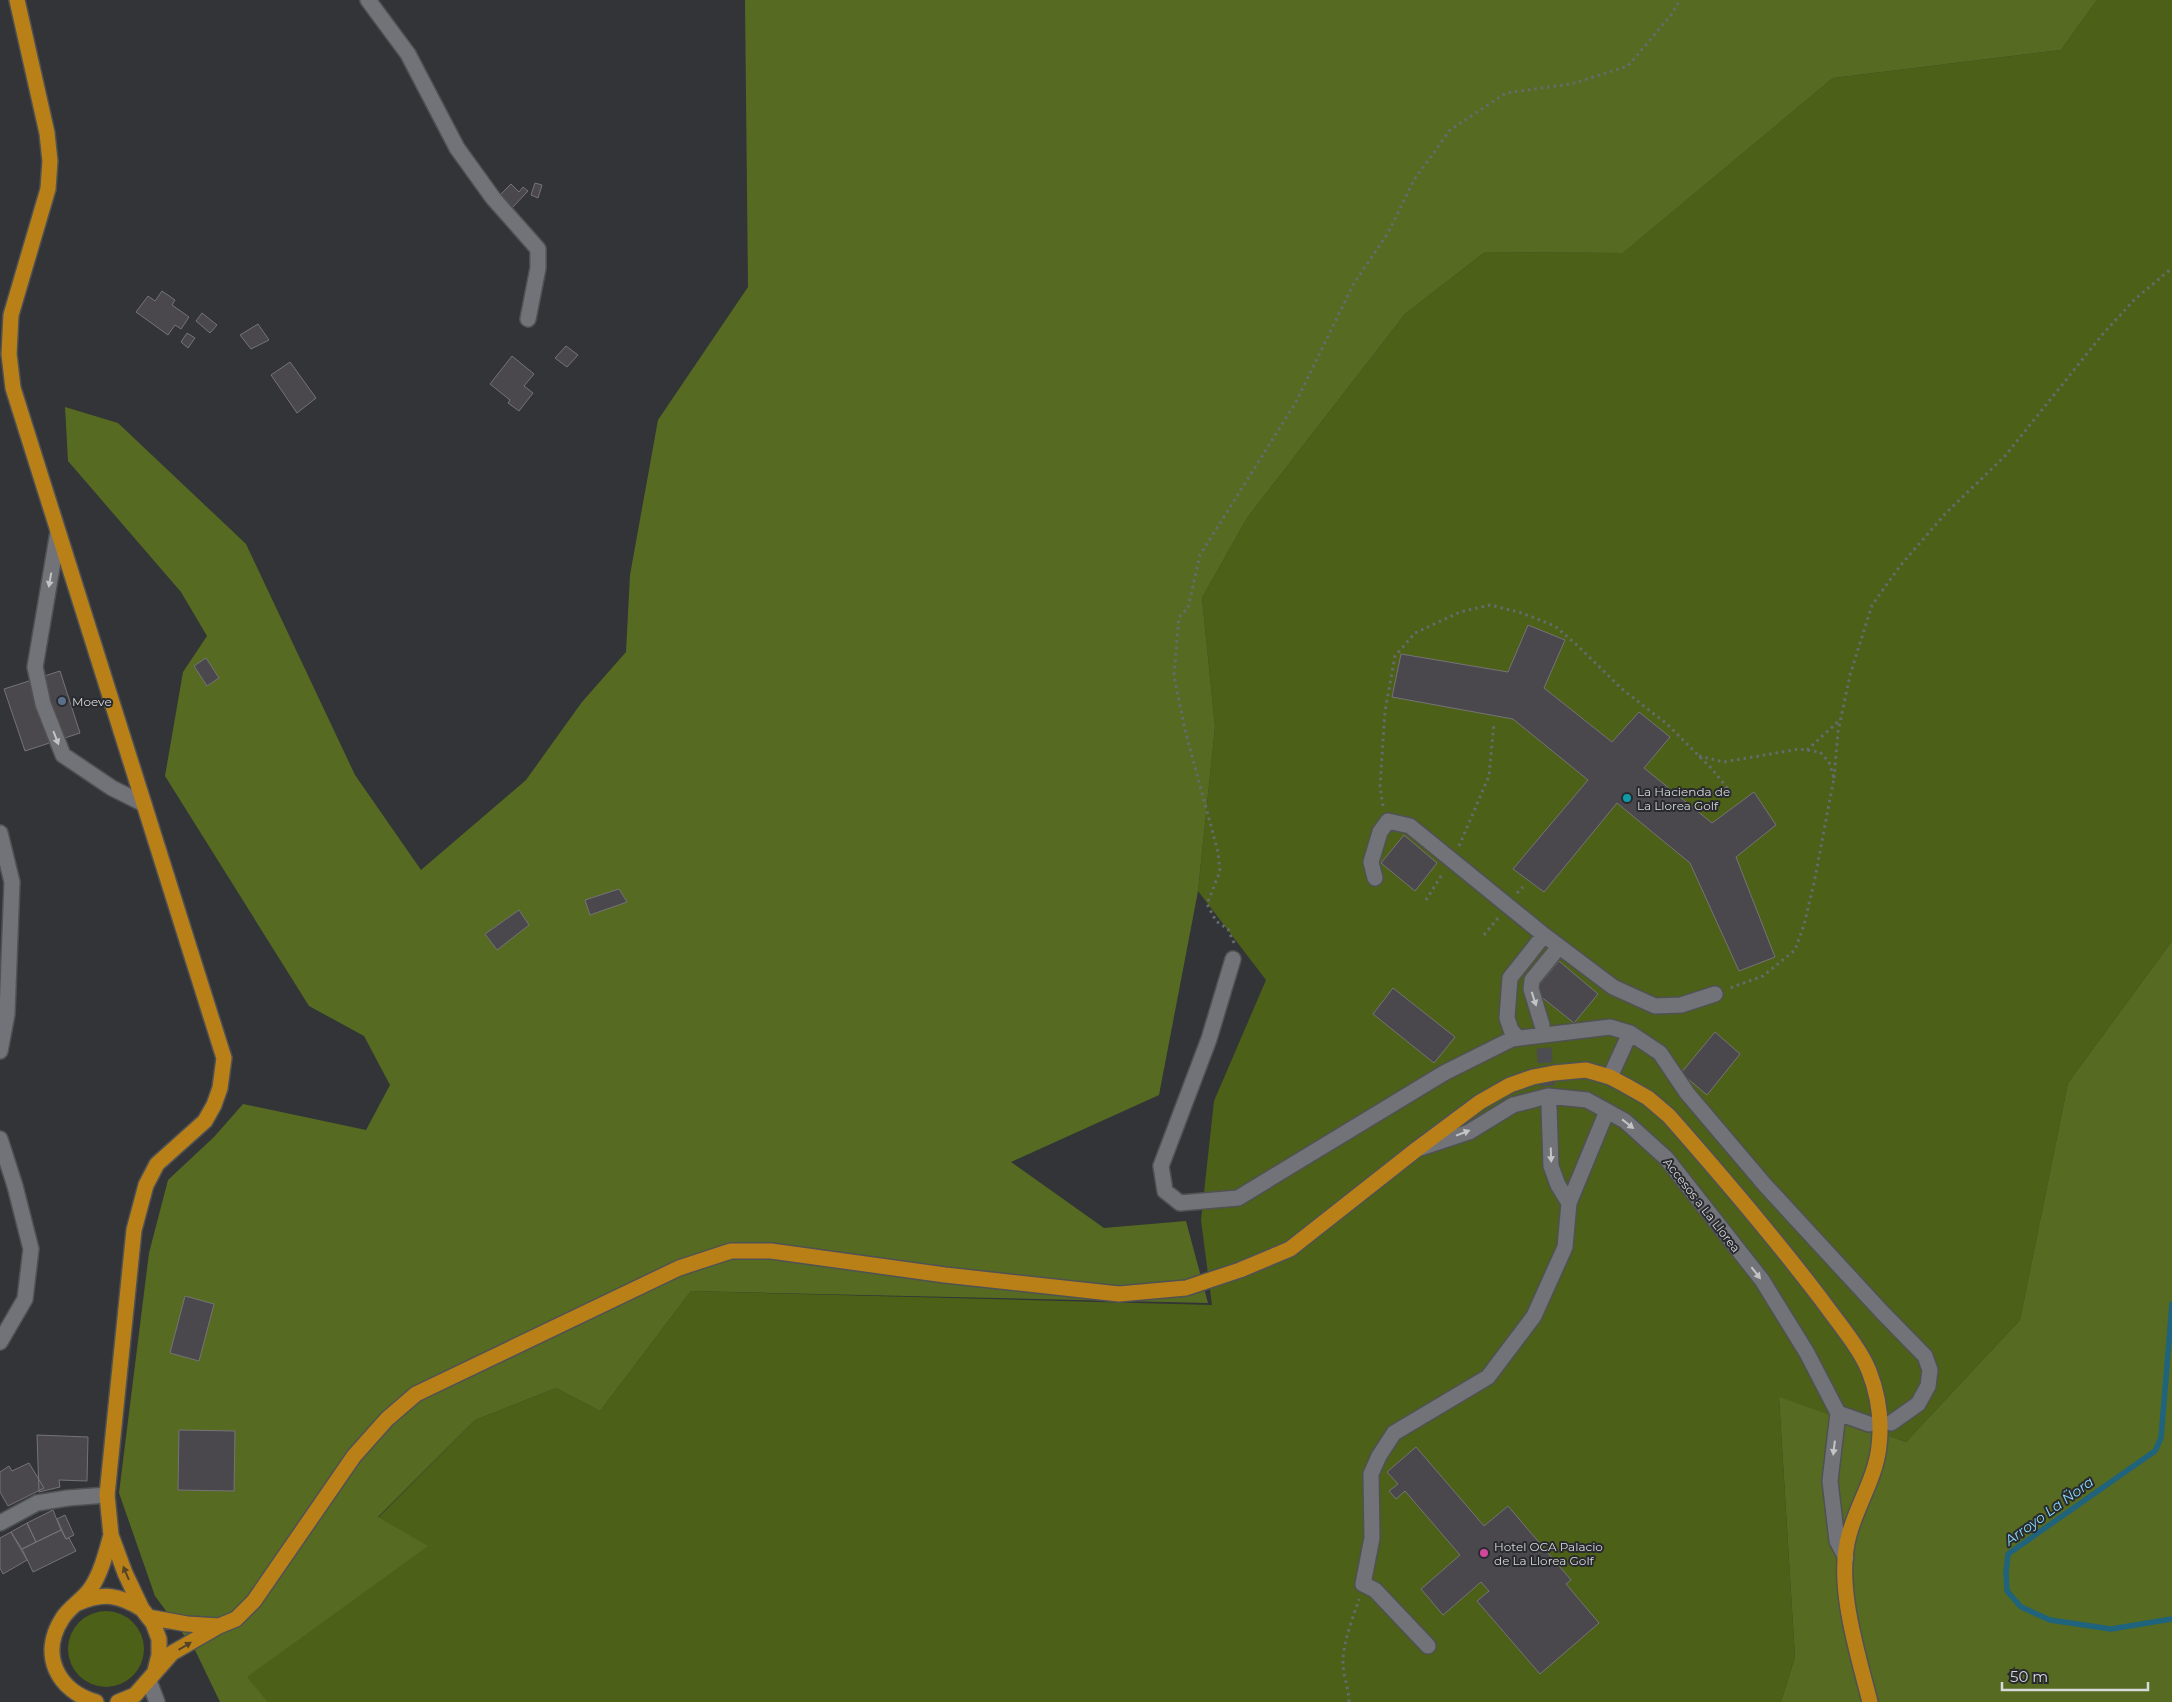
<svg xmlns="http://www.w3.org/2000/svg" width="2172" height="1702" viewBox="0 0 2172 1702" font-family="Montserrat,sans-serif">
<rect width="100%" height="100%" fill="#323438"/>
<path fill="#4c6017" d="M2097,0H2172V941L2068,1083L2020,1320L1906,1442L1779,1398L1795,1657L1781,1702H268L246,1677L427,1546L378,1518L475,1420L556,1388L600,1411L691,1291L1212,1305L1201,1220L1214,1101L1266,980L1198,891L1215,727L1202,598L1247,518L1405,314L1485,252L1623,253L1833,78L2061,50Z
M68 1649a38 38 0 1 1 76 0a38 38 0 1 1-76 0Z"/>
<path fill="#566b21" d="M745,0H2097L2061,50L1833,78L1623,253L1485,252L1405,314L1247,518L1202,598L1215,727L1198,891L1159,1095L1011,1162L1104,1228L1186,1221L1208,1303L691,1291L600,1411L556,1388L475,1420L378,1517L428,1546L247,1677L268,1702H220L195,1650L155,1596L119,1493L149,1253L168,1180L214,1137L243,1104L366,1130L390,1085L364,1036L309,1006L165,776L183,672L207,636L181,592L68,461L65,407L118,423L246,544L355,775L421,870L526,780L582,702L626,652L630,575L658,420L748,287Z
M2172,941V1702H1781L1795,1657L1779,1397L1906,1442L2020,1320L2068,1083Z"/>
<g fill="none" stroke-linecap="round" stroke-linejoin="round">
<path stroke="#20637c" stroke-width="5.5" d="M2172,1304L2161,1438L2155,1451L2008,1554L2006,1573L2007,1591L2021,1607L2050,1620L2111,1629L2172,1619"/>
</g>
<path fill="#4a484c" stroke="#757378" d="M535,183L542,185L538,198L531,195Z
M511,184L519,192L523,187L528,191L512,208L500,195Z
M162,291L175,300L172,305L189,317L181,329L175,325L168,335L136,312L148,296L155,301Z
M202,313L217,325L210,333L196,321Z
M258,324L269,340L251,349L240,335Z
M187,333L195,338L188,348L181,342Z
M566,346L578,355L567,367L555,358Z
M512,356L534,374L524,386L533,393L519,411L508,403L510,400L490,384Z
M290,362L316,398L297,413L271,375Z
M1528,625L1565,640L1544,688L1612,742L1639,712L1670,737L1644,768L1712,823L1754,792L1776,825L1736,857L1775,957L1739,971L1690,863L1617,803L1544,892L1513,869L1588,780L1513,719L1392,697L1401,654L1508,672Z
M206,658L219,678L207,686L194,666Z
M60,671L80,733L25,751L4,689Z
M1404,835L1437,863L1415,891L1381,863Z
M619,889L627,902L590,915L585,900Z
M519,910L529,925L497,950L485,934Z
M1559,961L1598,994L1574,1023L1534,991Z
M1393,988L1455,1037L1434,1063L1373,1014Z
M1715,1032L1740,1054L1707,1095L1681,1073Z
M185,1296L214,1304L199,1361L170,1353Z
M179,1430L235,1431L234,1491L178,1490Z
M37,1435L88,1437L87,1481L59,1480L60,1487L39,1492Z
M1416,1447L1484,1526L1508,1506L1571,1580L1566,1584L1599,1623L1540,1674L1477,1601L1489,1591L1481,1582L1443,1615L1421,1589L1460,1555L1405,1491L1396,1499L1389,1491L1398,1484L1387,1472Z
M29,1463L44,1488L8,1506L0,1492V1472L9,1466L12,1471Z
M53,1510L61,1530L36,1542L27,1523Z
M65,1515L74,1535L66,1539L57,1519Z
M27,1523L36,1542L22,1549L11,1532Z
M61,1530L66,1539L69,1538L76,1551L33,1572L22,1549Z
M11,1532L27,1560L3,1574L0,1568V1538Z"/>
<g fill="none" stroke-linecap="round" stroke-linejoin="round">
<path stroke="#4b4d50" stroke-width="15" stroke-dasharray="15 8" stroke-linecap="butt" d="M1542,1025L1549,1107"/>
<defs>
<path id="minor" d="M368,0L408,54L457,148L493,198L538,249V268L528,319
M58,532L35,667L43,704L63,755L112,788L144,804
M0,833L12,882L7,1014L0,1051
M1375,878L1371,862L1380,832L1388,821L1410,826L1544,935L1613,987L1655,1006L1681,1005L1715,994
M1233,959L1209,1039L1161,1166L1165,1191L1180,1203L1238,1198L1444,1073L1512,1039L1610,1027L1630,1033L1660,1053L1687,1093L1765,1185L1882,1312L1925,1356L1930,1370L1928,1386L1918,1404L1891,1423
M1542,1025L1531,989L1532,980L1559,947
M1518,1038L1511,1030L1507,1018L1510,978L1544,935
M1610,1077L1630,1033
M1549,1107L1551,1166L1558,1185L1569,1203
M0,1139L15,1186L31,1249L25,1299L0,1342
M1421,1148L1469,1132L1513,1105L1548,1096L1587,1100L1625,1121L1666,1158L1762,1280L1807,1353L1838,1413L1830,1481L1837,1541L1846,1558
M1838,1413L1869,1424
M0,1523L37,1503L68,1498L107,1495
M1428,1646L1375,1590L1363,1584L1372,1538L1371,1474L1379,1456L1394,1433L1488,1377L1534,1316L1565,1247L1569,1203L1607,1111
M149,1681L157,1702"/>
<path id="highway" d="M17,0L47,133L50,161L48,189L11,315L9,354L13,388L224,1058L220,1088L214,1105L205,1121L157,1164L146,1185L134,1230L107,1495L111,1535L125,1573L142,1609L153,1623L159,1639V1655L155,1671
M78,1603C104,1592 119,1595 142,1609
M148,1617L187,1624L219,1626
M96,1702C58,1691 39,1655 62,1619C69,1607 83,1600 91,1588C101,1573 106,1553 111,1535
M118,1702L135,1695L172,1653L219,1626L236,1619L254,1601L354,1456L387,1419L416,1394L679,1268L731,1251H771L945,1275L1119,1294L1186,1288L1240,1270L1290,1249L1417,1149L1480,1102L1510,1085L1533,1077L1554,1073L1586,1070L1610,1077L1625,1085L1648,1098L1669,1116C1721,1175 1773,1236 1821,1299C1836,1320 1860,1348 1869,1371C1878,1394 1882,1421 1879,1446C1876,1477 1857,1505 1849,1535C1835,1584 1858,1654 1870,1702"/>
</defs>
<use href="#minor" stroke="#4f5153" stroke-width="18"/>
<use href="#highway" stroke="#4f5153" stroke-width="18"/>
<path stroke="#68696d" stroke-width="3" stroke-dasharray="2.5 4" stroke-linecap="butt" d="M1807,750L1840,720
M1699,756L1724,762L1799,749L1820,752L1829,762L1834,778L1814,883L1804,925L1795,950L1763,976L1730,988
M1834,778L1838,732L1850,675L1872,605L1900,566L1945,514L2005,456L2102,335L2134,300L2172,268
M1383,806L1380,786L1385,711L1395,656L1415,633L1460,612L1490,605L1522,613L1555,626L1578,646L1622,689L1667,724L1712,769L1733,795
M1459,846L1489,776L1494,723
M1517,893L1523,887
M1426,900L1443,873
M1484,935L1498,918
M1234,943L1228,929L1216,921L1207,904L1220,871L1218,852L1185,730L1174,676L1179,617L1188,608L1200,555L1296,402L1353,285L1388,233L1414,180L1450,130L1506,93L1571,84L1628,66L1671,15L1680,0
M1349,1702C1349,1688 1342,1673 1343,1660C1344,1639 1353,1618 1359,1599"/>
<use href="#minor" stroke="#727378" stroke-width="15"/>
<use href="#highway" stroke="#b98018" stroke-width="15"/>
</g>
<defs><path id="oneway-solid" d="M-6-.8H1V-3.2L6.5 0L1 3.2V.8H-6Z" transform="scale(1.25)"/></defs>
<g fill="#c3c4c6">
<use href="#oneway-solid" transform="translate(50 580) rotate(100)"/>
<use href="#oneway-solid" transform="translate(56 738) rotate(69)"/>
<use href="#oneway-solid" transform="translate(1534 999) rotate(72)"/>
<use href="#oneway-solid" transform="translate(1628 1124) rotate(38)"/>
<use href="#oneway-solid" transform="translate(1463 1133) rotate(-21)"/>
<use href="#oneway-solid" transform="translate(1551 1155) rotate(88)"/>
<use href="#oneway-solid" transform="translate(1756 1273) rotate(52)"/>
<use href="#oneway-solid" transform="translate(1834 1448) rotate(97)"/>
</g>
<g fill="#544427">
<use href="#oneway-solid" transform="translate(126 1573) rotate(-113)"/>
<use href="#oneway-solid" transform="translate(185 1646) rotate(-31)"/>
</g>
<circle fill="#5c6f8a" stroke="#282a2e" stroke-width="2" cx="62" cy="701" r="5"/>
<circle fill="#0f9aa8" stroke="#282a2e" stroke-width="2" cx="1627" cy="798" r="5"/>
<circle fill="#d1479c" stroke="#282a2e" stroke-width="2" cx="1484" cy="1553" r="5"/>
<g text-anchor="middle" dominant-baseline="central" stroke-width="4" stroke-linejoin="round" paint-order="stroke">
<g font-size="12" fill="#d7d8da" stroke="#282a2e" text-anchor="start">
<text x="72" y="701">Moeve</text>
<text x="1637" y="791">La Hacienda de<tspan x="1637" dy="14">La Llorea Golf</tspan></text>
<text x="1494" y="1546">Hotel OCA Palacio<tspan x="1494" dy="14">de La Llorea Golf</tspan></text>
</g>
<g font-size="12" fill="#d7d8da" stroke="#282a2e">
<text transform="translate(1702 1205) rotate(52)">Accesos a La Llorea</text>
</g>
<g font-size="14" font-style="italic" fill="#88dbfe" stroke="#282a2e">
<text transform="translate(2049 1511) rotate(-36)">Arroyo La Ñora</text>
</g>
</g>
<path d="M2002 1682v8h146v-8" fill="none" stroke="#d7d8da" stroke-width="2.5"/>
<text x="2010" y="1682" font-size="15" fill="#d7d8da" stroke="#282a2e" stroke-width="4" paint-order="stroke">50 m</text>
</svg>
